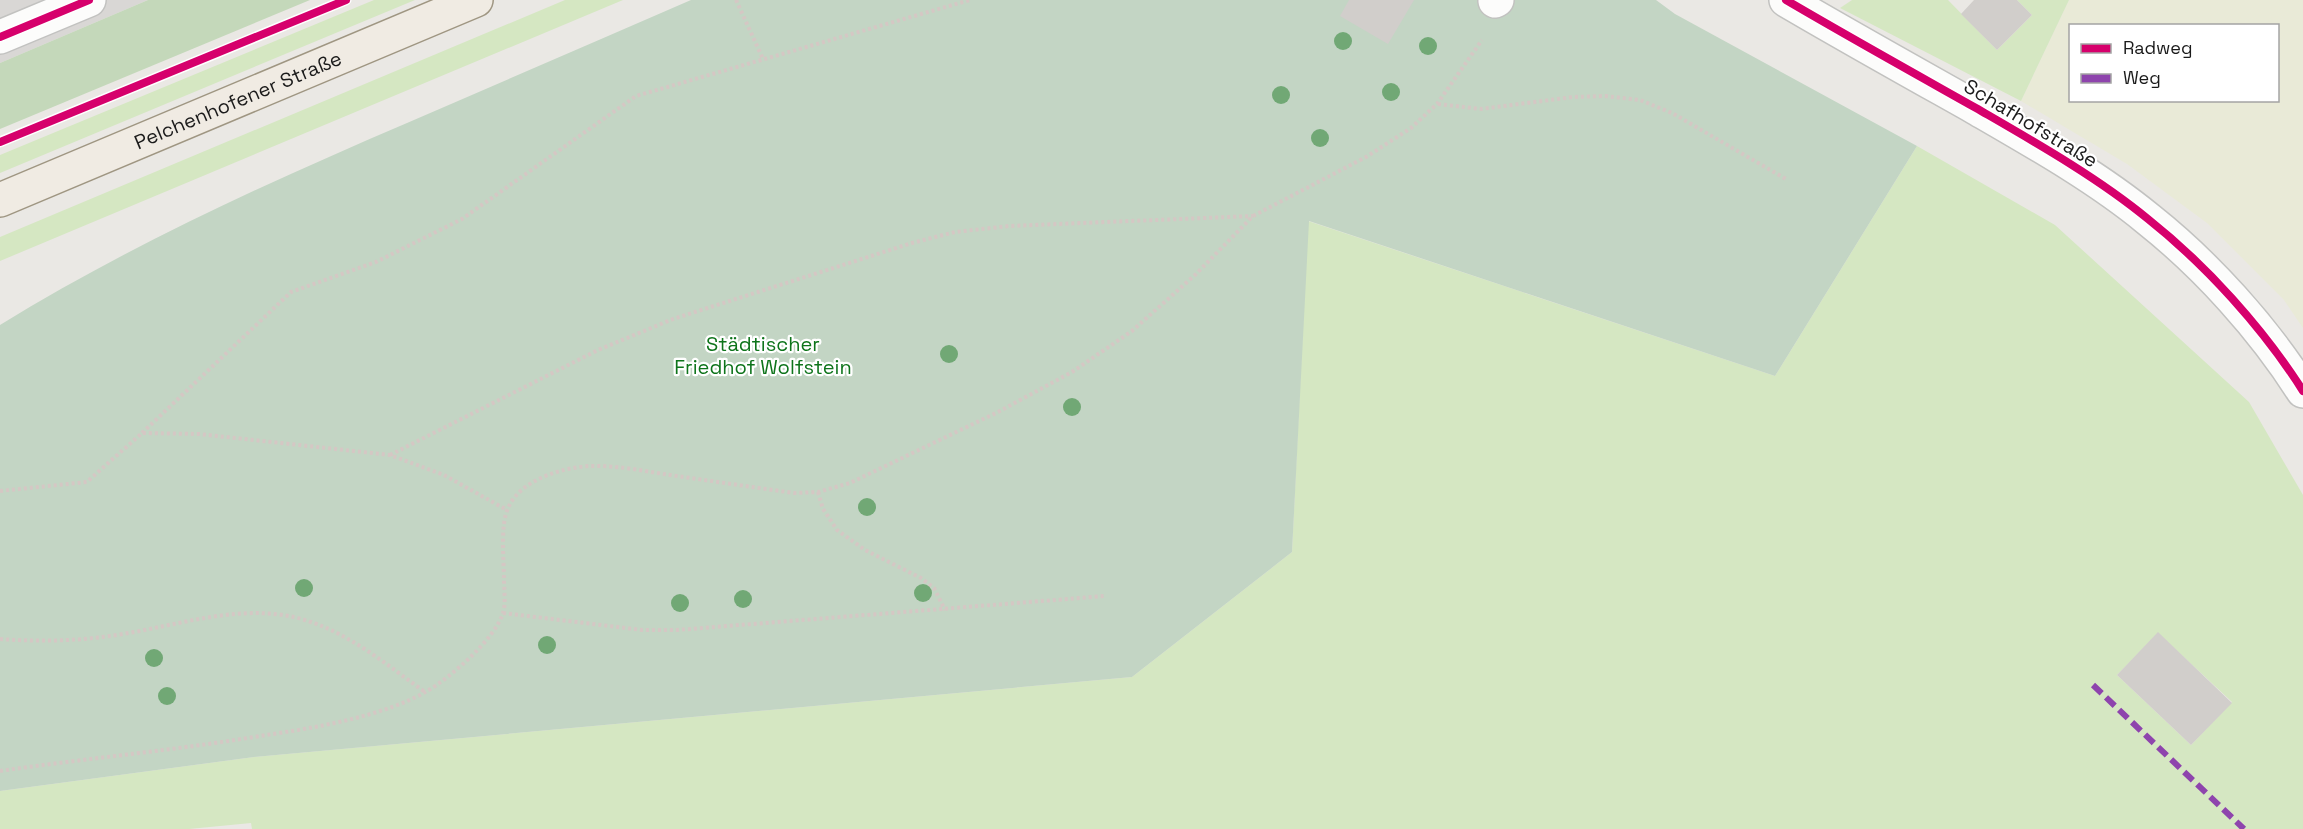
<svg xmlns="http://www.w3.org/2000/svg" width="2303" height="829" viewBox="0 0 2303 829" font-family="'Space Grotesk',sans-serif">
<rect width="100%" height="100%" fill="#eae8e4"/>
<path fill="#d9d7d5" d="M0,0H148L0,63Z"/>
<path fill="#e9ead7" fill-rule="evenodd" d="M2069,0H2303V328L2284,300L2207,223L2127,164L2021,101ZM2070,26H2278V100H2070Z"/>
<path fill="#d5e7c2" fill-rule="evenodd" d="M374,0H415L0,173V155Z
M565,0H623L0,261V237Z
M1852,0H1948L1997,50L2032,15L2017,0H2069L2021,101L1840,8Z
M1917,146L2055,225L2249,402L2303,495V829H252L251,823L189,829H0V791L254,757L1132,677L1292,552L1308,221L1775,376ZM2158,633L2232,702L2191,745L2117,675Z"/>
<path fill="#c4d8ba" d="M148,0H310L0,129V63Z"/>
<path fill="#c3d5c4" d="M691,0H1656L1675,14L1917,146L1775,376L1309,221L1292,552L1132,677L254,757L0,791V325C130,245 267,183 407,123C502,82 596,41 691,0Z"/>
<path fill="#d1cecb" d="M1349,0H1414L1388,44L1340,16Z
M1974,0H2017L2032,15L1997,50L1961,14Z
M2158,632L2232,703L2191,745L2117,675Z"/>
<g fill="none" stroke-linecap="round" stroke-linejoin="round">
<defs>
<path id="minor" d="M1786,0C1849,37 1912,72 1976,108C2033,141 2097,177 2148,219C2206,265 2263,328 2303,391
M1495,1L1497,0
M0,37L89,0"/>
<g id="major">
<path id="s1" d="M0,200L476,0"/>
</g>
</defs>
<use href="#minor" stroke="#c2c2c0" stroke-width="36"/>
<use href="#major" stroke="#9f9682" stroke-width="36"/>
<path stroke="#d5c7c4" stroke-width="4" stroke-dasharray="3 3" stroke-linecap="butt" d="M736,0L763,59
M1438,104L1481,109L1573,97L1605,96L1640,100L1672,113L1786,179
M142,433L291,292L376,262L462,219L636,96L970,0
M390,455L598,350L673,319L912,243L955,232L1009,226L1253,216
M0,491L87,482L142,433L199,434L390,455L444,475L507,510
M818,492L823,509L837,530L865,550L921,578L934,588L945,610
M503,613L642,630H677L1105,596
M0,639C42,642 82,641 123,634C184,624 248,601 308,621C352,635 388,666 425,692
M0,771C89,758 178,750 266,735C314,728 385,716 427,691C450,678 495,639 503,613C506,604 504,590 504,580C504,560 500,526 508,508C520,480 561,468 589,466C616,465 644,471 670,475C711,481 752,487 794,493L818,492L850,483L998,412L1072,372L1132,331L1196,274L1253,216L1366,157L1411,128L1437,104L1482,40"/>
<use href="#minor" stroke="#fcfcfb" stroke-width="33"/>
<use href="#major" stroke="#f0ebe3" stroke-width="33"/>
<path stroke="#8e44ad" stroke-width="6" stroke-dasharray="12 6" stroke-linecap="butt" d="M2093,685L2244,829"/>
<defs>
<path id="cycleway" d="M1786,0C1849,37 1912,72 1976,108C2033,141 2097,177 2148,219C2206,265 2263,328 2303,391
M0,37L89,0
M0,142L346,0"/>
</defs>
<use href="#cycleway" stroke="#fff" stroke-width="11"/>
<use href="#cycleway" stroke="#d6006c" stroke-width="8"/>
</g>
<g fill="#71a875">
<circle cx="1343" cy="41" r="9"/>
<circle cx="1428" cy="46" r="9"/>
<circle cx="1391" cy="92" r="9"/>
<circle cx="1281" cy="95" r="9"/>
<circle cx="1320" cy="138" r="9"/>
<circle cx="949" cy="354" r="9"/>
<circle cx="1072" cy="407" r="9"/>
<circle cx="867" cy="507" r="9"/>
<circle cx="304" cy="588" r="9"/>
<circle cx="923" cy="593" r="9"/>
<circle cx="743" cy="599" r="9"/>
<circle cx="680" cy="603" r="9"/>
<circle cx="547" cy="645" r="9"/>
<circle cx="154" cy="658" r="9"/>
<circle cx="167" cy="696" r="9"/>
</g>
<g text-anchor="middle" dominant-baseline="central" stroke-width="4.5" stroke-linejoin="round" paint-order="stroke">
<g font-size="20" fill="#1b1b1b" stroke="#fff">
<text stroke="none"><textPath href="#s1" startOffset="258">Pelchenhofener Straße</textPath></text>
<text transform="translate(2031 123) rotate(31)">Schafhofstraße</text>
</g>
<g font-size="20" fill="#0e741b" stroke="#fff">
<text x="763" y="344">Städtischer<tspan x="763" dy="23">Friedhof Wolfstein</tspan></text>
</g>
</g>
<rect x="2069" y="24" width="210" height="78" fill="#ffffff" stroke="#a4a4a4" stroke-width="1.5"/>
<rect x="2081" y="44" width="30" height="9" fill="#d6006c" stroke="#a4a4a4" stroke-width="1.5"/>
<text x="2123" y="54" font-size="18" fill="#1b1b1b">Radweg</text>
<rect x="2081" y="74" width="30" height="9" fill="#8e44ad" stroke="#a4a4a4" stroke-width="1.5"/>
<text x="2123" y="84" font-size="18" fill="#1b1b1b">Weg</text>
</svg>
